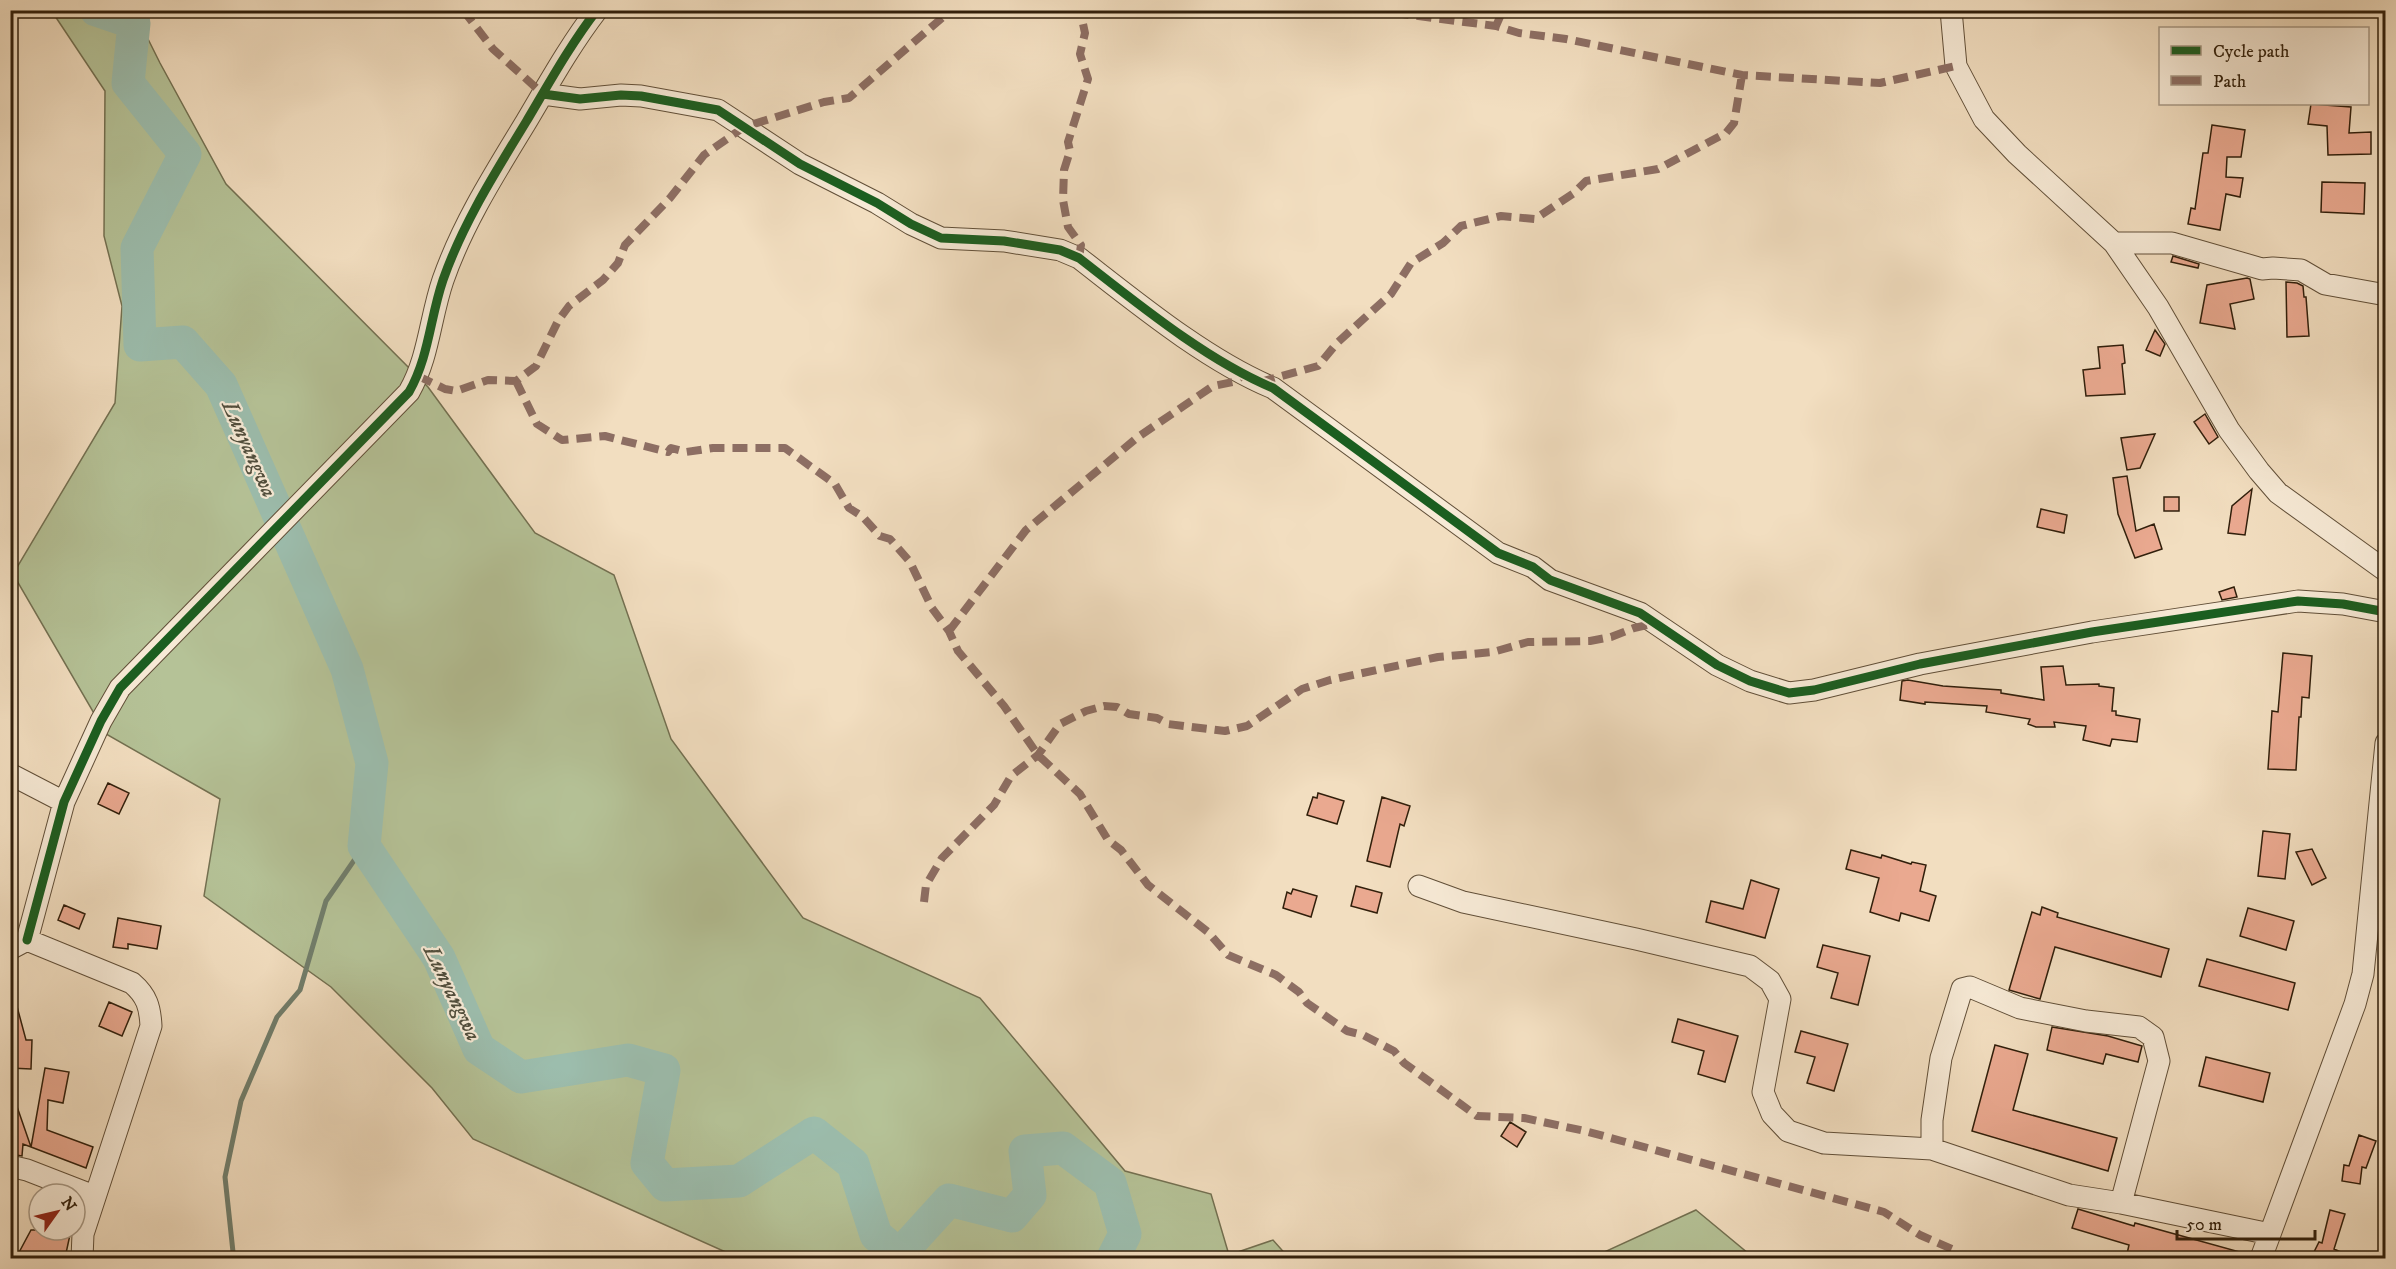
<svg xmlns="http://www.w3.org/2000/svg" width="2396" height="1269" viewBox="0 0 2396 1269" font-family="'IM FELL DW Pica',serif">
<rect width="100%" height="100%" fill="#f2dec0"/>
<filter id="stains"><feTurbulence type="fractalNoise" baseFrequency=".00333" numOctaves="4"/><feColorMatrix values="0 0 0 0 .2 0 0 0 0 .09 0 0 0 0 .02 0 0 0 .5 -.17"/></filter>
<radialGradient id="worn" r=".72"><stop offset=".6" stop-color="#630" stop-opacity="0"/><stop offset="1" stop-color="#630" stop-opacity=".3"/></radialGradient>
<path fill="#b5c297" stroke="#737051" stroke-width="1.5" d="M46,11H134L160,63L226,184L428,387L535,533L614,575L671,739L803,918L980,998L1125,1171L1211,1194L1229,1255L1273,1240L1289,1258H739L473,1139L432,1088L331,987L204,896L220,799L106,734L13,574L115,403L122,306L104,236L105,91L53,13Z
M1696,1210L1749,1254L1747,1258H1598L1602,1253Z"/>
<g fill="none" stroke-linecap="round" stroke-linejoin="round">
<path stroke="#717e6c" stroke-width="5" d="M232,1258L233,1252L225,1177L241,1101L277,1017L300,990L326,901L364,846"/>
<path stroke="#9cbdad" stroke-width="33" d="M96,10L134,23L128,83L185,154L137,248L140,345L183,342L221,385L347,669L372,763L364,846L439,958L479,1049L521,1077L628,1060L664,1070L647,1163L665,1185L739,1181L814,1133L853,1164L876,1235L899,1255L949,1200L1012,1216L1030,1195L1025,1151L1063,1148L1110,1183L1125,1234L1113,1258"/>
</g>
<path fill="#eaa990" stroke="#311f0b" stroke-width="1.5" d="M2311,104L2351,107L2349,133L2371,132V154L2328,155L2327,126L2308,124Z
M2212,125L2245,130L2241,157H2227L2226,177L2243,178L2240,197L2226,194L2220,230L2188,224L2191,208L2195,209L2203,153H2208Z
M2322,182L2365,183L2364,214L2321,212Z
M2173,256L2199,264L2198,268L2171,262Z
M2247,278L2250,279L2254,299L2230,304L2235,329L2200,323L2207,285Z
M2286,282L2297,283L2303,286L2304,297H2306L2309,336L2287,337Z
M2155,330L2165,344L2160,356L2146,350Z
M2123,345L2125,363L2122,364L2125,394L2086,396L2083,370L2100,368L2098,347Z
M2205,414L2218,437L2209,444L2194,422Z
M2155,434L2140,468L2127,470L2121,438Z
M2127,476L2136,531L2154,524L2162,549L2135,558L2118,514L2113,478Z
M2252,489L2245,535L2228,533L2232,506Z
M2164,497H2179V511H2164Z
M2041,509L2067,515L2064,533L2037,527Z
M2234,587L2237,597L2222,600L2219,592Z
M2283,653L2312,656L2309,698L2302,697L2301,717H2299L2296,770L2268,769L2272,711L2278,712Z
M2063,666L2066,685L2099,684V686L2114,688L2112,711H2116V715L2140,719L2137,742L2112,739L2110,746L2083,740L2086,726L2054,722L2055,727H2036L2028,724L2030,719L1986,712L1987,706L1925,702V704L1900,700L1902,681L1908,680L1943,686L2001,690V693L2044,700L2041,667Z
M108,783L129,793L119,814L98,804Z
M1318,793L1344,801L1337,824L1307,815L1313,797L1317,798Z
M1382,797L1410,806L1404,826L1400,824L1390,867L1367,861Z
M2263,831L2290,834L2285,879L2258,876Z
M2312,849L2326,878L2312,885L2296,852Z
M1851,850L1881,858L1882,855L1911,864L1912,862L1926,865L1920,891L1936,896L1929,921L1901,913L1899,921L1870,912L1879,878L1846,869Z
M1751,880L1779,889L1765,938L1706,922L1711,901L1743,909Z
M1356,886L1382,893L1377,913L1351,906Z
M1293,889L1317,896L1311,917L1283,908L1287,892L1291,894Z
M64,905L85,914L79,929L58,920Z
M2042,907L2058,913L2057,917L2169,949L2161,977L2055,947L2040,999L2009,990L2032,912L2040,915Z
M2248,908L2294,921L2286,950L2240,936Z
M118,918L161,926L157,949L128,944V949L113,947Z
M1823,945L1870,956L1858,1005L1831,998L1838,973L1817,967Z
M2207,959L2295,983L2288,1010L2199,986Z
M15,999L26,1040H32L31,1069L10,1068V1000Z
M109,1002L132,1012L122,1036L99,1026Z
M1678,1019L1738,1036L1725,1082L1698,1074L1704,1051L1672,1042Z
M2052,1027L2108,1036L2142,1046L2138,1062L2106,1054L2103,1064L2047,1050Z
M1801,1031L1848,1044L1834,1091L1807,1083L1815,1057L1795,1052Z
M1995,1045L2028,1054L2013,1110L2117,1138L2108,1171L1972,1131Z
M2206,1057L2270,1073L2263,1102L2199,1086Z
M45,1068L69,1072L63,1103L48,1100L47,1130L93,1147L86,1168L31,1147Z
M10,1095H13L31,1147L23,1144L22,1156L10,1154Z
M1510,1122L1526,1132L1517,1147L1501,1136Z
M2359,1135L2376,1141L2366,1168L2362,1167L2360,1184L2342,1181L2344,1165L2349,1166Z
M2078,1209L2134,1226L2135,1223L2247,1254V1258H2126L2129,1245L2072,1228Z
M2330,1210L2345,1214L2334,1249L2354,1258H2311L2319,1242L2322,1243Z
M31,1230H71L65,1258H16Z"/>
<g fill="none" stroke-linecap="round" stroke-linejoin="round">
<defs>
<path id="minor" d="M1951,10L1956,66L1984,119L2017,154L2114,243L2158,307L2229,430L2259,471L2278,493L2386,571
M543,94L580,99L621,95L641,96L718,110L800,164L877,203L911,224L941,238L1004,241L1060,250L1079,258C1137,303 1206,360 1273,388L1498,553L1533,567L1550,580L1640,613L1717,665L1750,681L1789,693L1814,690L1920,664L2092,632L2298,601L2343,604L2386,612
M2114,243H2172L2262,269L2273,268L2301,270L2325,284L2386,295
M10,774L64,802
M1419,886L1463,902L1636,939L1750,966L1770,981L1780,999L1763,1092L1772,1114L1788,1131L1824,1143L1932,1149L2069,1195L2121,1203L2270,1234L2261,1258
M27,940L64,802L101,721L120,688L409,392C429,357 430,318 443,280C463,223 495,173 526,122C548,85 570,45 597,10
M10,949L27,940L132,983C147,996 150,1007 151,1026L83,1234L82,1258
M1932,1149V1120L1941,1058L1962,989L1970,987L2020,1008L2086,1021L2139,1027L2153,1037L2159,1061L2121,1203
M10,1166L27,1170L94,1196
M2270,1234L2355,1004L2363,974L2386,743"/>
</defs>
<use href="#minor" stroke="#614f38" stroke-width="23"/>
<use href="#minor" stroke="#f7ead6" stroke-width="21"/>
<path stroke="#8d6e63" stroke-width="8" stroke-dasharray="15 8" stroke-linecap="butt" d="M463,10L493,49L543,94
M1371,10L1496,26L1519,33L1566,39L1742,75L1880,83L1956,66
M1496,26L1503,10
M1079,258L1081,245L1068,227L1063,200L1064,170L1070,151L1068,142L1088,79L1080,54L1085,33L1080,10
M418,376L445,389L456,391L488,380L516,381L536,366L558,321L569,306L603,280L618,263L625,245L670,198L704,155L744,127L824,102L849,98L943,17L947,10
M516,381L537,424L562,440L605,436L668,452L671,448L686,452L713,448H785L835,484L849,508L863,517L880,536L890,539L910,562L932,608L949,631L958,651L1004,706L1038,755L1080,794L1108,840L1121,850L1148,885L1208,932L1228,955L1276,975L1299,992L1307,1003L1347,1031L1363,1035L1394,1051L1404,1063L1477,1116L1524,1118L1585,1131L1884,1212L1920,1235L1959,1252
M1260,382L1318,366L1337,343L1391,294L1411,263L1443,243L1461,226L1501,216L1535,219L1574,193L1586,181L1658,169L1726,133L1734,123L1742,75
M949,631L1026,530L1138,437L1213,386L1233,382L1244,375
M924,902L926,885L942,858L994,805L1011,776L1038,755L1060,724L1086,711L1104,706L1117,707L1129,714L1157,718L1168,724L1225,731L1247,726L1302,689L1330,680L1438,657L1493,652L1528,642L1590,641L1611,637L1634,628L1656,623"/>
<defs>
<path id="cycleway" d="M543,94L580,99L621,95L641,96L718,110L800,164L877,203L911,224L941,238L1004,241L1060,250L1079,258C1137,303 1206,360 1273,388L1498,553L1533,567L1550,580L1640,613L1717,665L1750,681L1789,693L1814,690L1920,664L2092,632L2298,601L2343,604L2386,612
M27,940L64,802L101,721L120,688L409,392C429,357 430,318 443,280C463,223 495,173 526,122C548,85 570,45 597,10"/>
</defs>
<use href="#cycleway" stroke="#f7ead6" stroke-width="13"/>
<use href="#cycleway" stroke="#1b5e20" stroke-width="9"/>
</g>
<g text-anchor="middle" dominant-baseline="central" stroke-width="4.5" stroke-linejoin="round" paint-order="stroke">
<g font-size="22" font-style="italic" fill="#514e3c" stroke="#f7ead6">
<text transform="translate(249 449) rotate(66)">Lunyangwa</text>
<text transform="translate(452 993) rotate(64)">Lunyangwa</text>
</g>
</g>
<rect width="2396" height="1269" fill="none" stroke="#f2dec0" stroke-width="36"/>
<rect x="12" y="12" width="2372" height="1245" fill="none" stroke="#311f0b" stroke-width="3"/>
<rect x="18" y="18" width="2360" height="1233" fill="none" stroke="#311f0b" stroke-width="1.5"/>
<rect x="2159" y="27" width="210" height="78" fill="#f7ead6" stroke="#a89985" stroke-width="1.5"/>
<rect x="2171" y="46" width="30" height="9" fill="#1b5e20" stroke="#a89985" stroke-width="1.5"/>
<text x="2213" y="57" font-size="18" fill="#311f0b">Cycle path</text>
<rect x="2171" y="76" width="30" height="9" fill="#8d6e63" stroke="#a89985" stroke-width="1.5"/>
<text x="2213" y="87" font-size="18" fill="#311f0b">Path</text>
<g transform="translate(57 1212) rotate(56)"><circle r="28" fill="#f7ead6" stroke="#a89985" stroke-width="1.5"/>
<path d="M0-4.5L10 22L0 15L-10 22Z" fill="#8f2418"/>
<text y="-9" font-size="16" font-weight="bold" text-anchor="middle" fill="#311f0b">N</text>
</g>
<path d="M2177 1230v9h138v-9" fill="none" stroke="#311f0b" stroke-width="3"/>
<text x="2186" y="1230" font-size="18" fill="#311f0b" stroke="#f7ead6" stroke-width="4.5" paint-order="stroke">50 m</text>
<rect width="100%" height="100%" filter="url(#stains)"/>
<rect width="100%" height="100%" fill="url(#worn)"/>
</svg>
